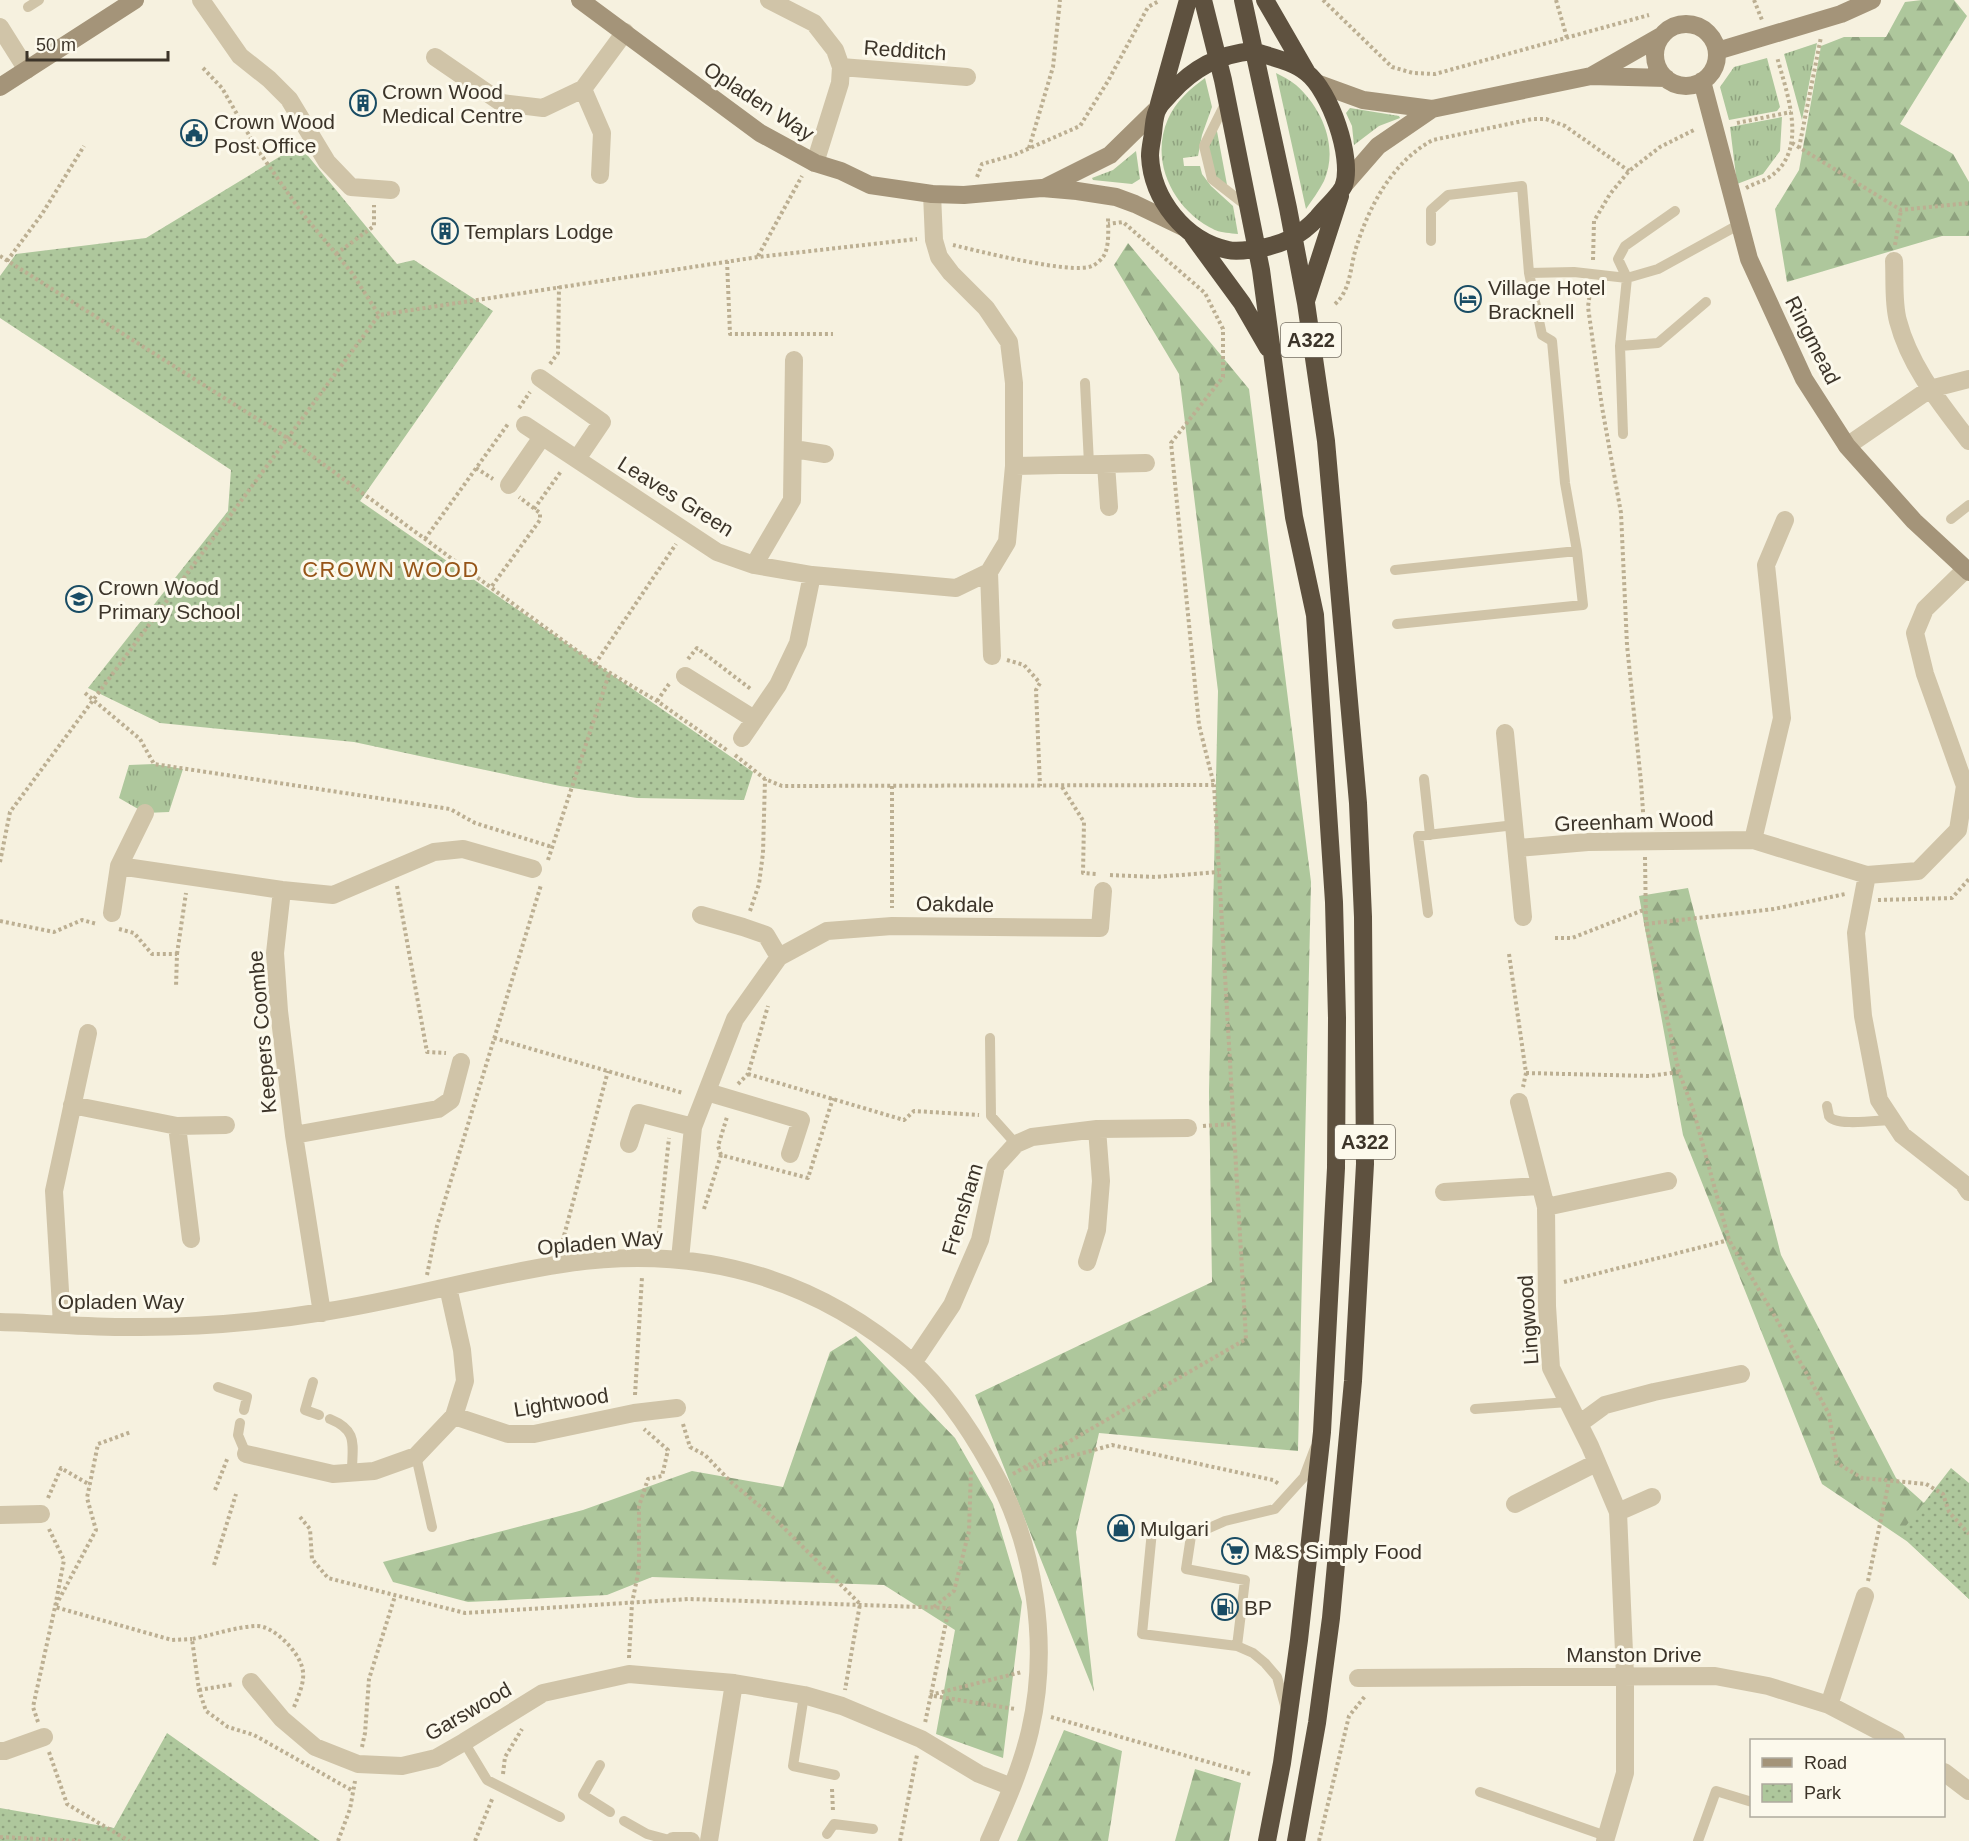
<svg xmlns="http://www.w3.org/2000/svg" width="1969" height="1841" viewBox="0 0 1969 1841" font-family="Arial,sans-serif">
<defs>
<pattern id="grass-tufts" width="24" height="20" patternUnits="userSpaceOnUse" patternTransform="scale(1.5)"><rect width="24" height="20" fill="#aec79c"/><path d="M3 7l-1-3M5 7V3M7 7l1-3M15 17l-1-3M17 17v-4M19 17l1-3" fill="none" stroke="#8fa27f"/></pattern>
<pattern id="forest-firs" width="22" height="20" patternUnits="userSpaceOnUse" patternTransform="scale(1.5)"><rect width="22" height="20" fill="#aec79c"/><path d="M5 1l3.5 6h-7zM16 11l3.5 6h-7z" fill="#8fa27f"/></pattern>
<pattern id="park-dots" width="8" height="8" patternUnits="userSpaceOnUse" patternTransform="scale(1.5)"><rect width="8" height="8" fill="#aec79c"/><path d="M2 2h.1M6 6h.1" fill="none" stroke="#8fa27f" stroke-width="1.8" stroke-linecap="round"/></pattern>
</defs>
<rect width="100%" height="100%" fill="#f6f1df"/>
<path fill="url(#grass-tufts)" d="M1817,43L1802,120L1784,54Z
M1767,58L1780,107L1777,111L1729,120L1720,87L1734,67Z
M1276,73C1282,76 1290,80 1296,85C1322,108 1339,147 1324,181C1319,191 1312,200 1306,209Z
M1205,78L1212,107L1202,135L1198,156L1183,158L1184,166H1200L1202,174L1211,186L1233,206L1238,234C1230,233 1222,233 1215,230C1174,211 1149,162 1168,119C1176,101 1190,89 1205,78Z
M1350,108L1399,116L1400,118L1379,126L1354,145L1352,126L1346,113Z
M1782,117L1780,151L1763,174L1737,184L1730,127Z
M1216,126L1228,190L1215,178L1208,146Z
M1136,151L1140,179L1132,184L1093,180L1092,178L1113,170Z
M154,764L183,769L169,812L145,813L119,798L129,765Z"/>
<path fill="url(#forest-firs)" d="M1922,0H1954L1967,16L1900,124L1953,154L1969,182V236H1942L1787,282L1775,209L1799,170L1821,46L1844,37H1886L1905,2Z
M1128,243L1249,389L1311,882L1298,1451L1099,1433L1076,1532L1094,1692L975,1395L1212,1282L1209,1092L1218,691L1179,374L1114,265Z
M1688,888L1781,1255L1896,1478L1969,1543V1599L1908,1542L1822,1484L1683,1135L1639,896Z
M856,1336L955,1438L993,1504L1022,1602L1003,1758L936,1734L955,1630L884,1585L652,1577L607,1595L468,1602L393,1582L383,1562L583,1510L692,1471L783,1487L830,1352Z
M1064,1730L1122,1751L1108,1841H1017Z
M1195,1769L1241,1783L1229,1841H1175Z"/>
<path fill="url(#park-dots)" d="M299,145L397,264L414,260L493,311L360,501L753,772L744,800L637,798L560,786L354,742L160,723L88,688L228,511L231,470L0,318V276L16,254L146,238Z
M1951,1468L1969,1483V1599L1908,1542L1902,1531Z
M167,1733L320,1841H0V1808L114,1828Z"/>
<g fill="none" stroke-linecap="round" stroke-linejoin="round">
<path stroke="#bcaf92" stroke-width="4" stroke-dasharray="3 3" stroke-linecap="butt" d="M1323,0L1392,67L1413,73L1435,74L1649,15
M1556,0L1567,38
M1754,0L1762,20
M203,68L222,88L257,149L302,213L352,273L379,315
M1737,123L1791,112
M1792,143L1901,210L1969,203
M1029,148L1053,67L1060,0
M1799,148L1821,37
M977,177L982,164L1014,155L1080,126L1108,81L1148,7L1159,1
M1746,188C1753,184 1761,182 1768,178C1810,152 1787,94 1777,57
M953,245C978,251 1073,275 1092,266C1095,265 1101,260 1103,257C1110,247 1108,228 1108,216
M1895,245L1901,210
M336,254L374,226V205
M0,256L289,439L595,664L657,701L728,751
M758,256L802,176
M1593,260L1594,221L1610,194L1629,171L1660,147L1694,130
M7,261L42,214L84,146
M727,261L730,334H833
M1591,285L1588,307L1602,407L1621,513L1627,645L1641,782L1644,826
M1335,304C1351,290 1350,267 1356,248C1369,206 1393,161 1433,140L1532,119H1546L1565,126L1629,171
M550,364L558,353L559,286
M519,408L530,392
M476,468L493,479
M534,509L562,470
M425,539L508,424
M492,586L540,520V513L519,497
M688,659L697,648L752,690
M1007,660L1024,665L1040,683L1036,690L1040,786
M595,664L676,544
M85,693L140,739L154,764L450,809L475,823L552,847
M657,701L669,684
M735,755L765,779L782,786L1214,785L1199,725L1171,443L1223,377V329L1205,293L1123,222L1108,224
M892,786V908
M1062,787L1084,822L1083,873L1096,874
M1645,857L1646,924L1679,1072L1693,1109L1729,1240L1773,1313L1829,1414L1837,1463L1862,1478L1926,1484L1943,1494L1949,1512L1969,1534
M548,860L609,674
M0,862L10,812L379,315L758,257L917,239
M1110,875L1155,877L1219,872
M397,886L427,1052L446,1053
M1878,900L1952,898L1969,879
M750,911L759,884L763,853L765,779
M0,921L54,932L82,920L97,924
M1646,924L1774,909L1845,894
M119,929L134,933L152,954H177L176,987
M1555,938H1572L1646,909
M177,954L186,893
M1509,954L1526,1073L1523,1087
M494,1038L683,1093
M1526,1073L1649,1076L1679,1072
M748,1074L904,1120L914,1111L979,1115
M738,1084L748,1074L768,1006
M1203,1126L1233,1124
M721,1155L718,1146L727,1117
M704,1209L721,1155L808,1178L833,1098
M658,1240L669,1138
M561,1247L608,1071
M427,1275L437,1226L541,885
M1564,1282L1729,1240
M635,1395L642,1277
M683,1424L690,1447L705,1455L731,1482L774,1518L860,1604L845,1690
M1025,1469L1112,1445L1273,1480L1279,1484
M1013,1474L1246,1339L1214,785
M215,1490L228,1457
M48,1498L61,1468L90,1485
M300,1517L310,1529L312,1559L328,1578L465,1613L689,1599L949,1608L925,1723
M49,1529L64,1560L55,1607L172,1640L192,1639
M214,1565L236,1494
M1868,1581L1889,1481
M934,1607L954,1591L969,1531L971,1469
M629,1658L632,1603L639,1569V1506L648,1479L662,1476L668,1450L644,1429
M199,1690L234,1684
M930,1695L1022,1672
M934,1696L1015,1709
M294,1707C299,1694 306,1680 302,1667C298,1651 273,1625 256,1626C235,1627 213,1635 192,1639L199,1690L206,1711L228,1727L254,1735L353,1791
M1051,1717L1250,1774
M38,1722L33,1707L55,1607L96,1530L87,1498L98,1444L131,1432
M362,1747L365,1733L369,1679L395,1596
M49,1752L67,1804L129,1841
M503,1774L505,1757L522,1729
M832,1789L833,1811
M0,1837L81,1841
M338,1841L350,1809L355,1781
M475,1841L493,1797
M900,1841L917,1755
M1319,1841L1349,1716L1366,1695"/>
<path stroke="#d0c4a8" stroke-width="10" d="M28,7L39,0
M1227,100L1204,146L1212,179L1248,207
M1431,241V210L1448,195L1522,186L1529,273
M1620,346L1658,343L1706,302
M1085,383L1089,464
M1623,434L1620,346L1627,278L1618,259L1625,246L1675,211
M1951,519L1969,505
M1395,570L1577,551
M1397,624L1583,605L1577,551L1565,483L1552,341L1542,335L1529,273L1574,272L1627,278L1658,269L1740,224
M1424,779L1430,835
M1428,913L1418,836L1515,825
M990,1038L991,1116L1016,1144
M1827,1106C1827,1107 1829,1115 1829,1116C1836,1127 1879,1120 1892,1120
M313,1382L305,1410L319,1415
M218,1387L247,1397L244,1410
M1475,1409L1568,1402
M330,1419C359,1431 352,1445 352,1472
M240,1423L238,1435L246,1454
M416,1456L432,1527
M1191,1536L1186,1569L1245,1580L1237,1646
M804,1695L793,1766L835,1775
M1286,1709L1277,1677L1265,1663L1253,1653L1237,1646L1142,1634L1152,1531L1191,1536L1225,1521L1275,1509L1304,1477L1315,1448
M464,1742L487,1780L560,1817
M600,1765L583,1795L610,1812
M1480,1792L1606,1836
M624,1821L647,1834L673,1841
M827,1834L834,1824L873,1829
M1698,1841L1716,1791L1752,1802"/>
<path stroke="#d0c4a8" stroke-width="18" d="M201,0L240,56L269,79L289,99L327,162L351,187L391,190
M769,0L814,23L835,50L841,67L840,83L815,163
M0,27L27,70
M435,57L502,103L543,108L583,89L625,32
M841,67L967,77
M583,89L602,133L600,175
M1894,261C1895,280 1893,303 1898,321C1910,367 1941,404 1969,441
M540,378L602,422L577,459
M525,425L717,552L754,565L812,575L956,588L989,572L1007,542L1014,466V383L1009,342L986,308L951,273L939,257L934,240L932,194
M1847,446L1930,389L1969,379
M794,449L825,454
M1106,464L1109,507
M1014,466L1146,463
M509,485L542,437
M754,565L792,500L794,360
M989,572L992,656
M685,676L754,719
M1505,733L1523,917
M742,738L778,685L798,643L812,575
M1753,840L1782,718L1766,565L1785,520
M1517,848L1588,842L1753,840L1867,875L1918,871L1958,830L1965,786L1925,674L1915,633L1925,609L1966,569
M119,866L282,890L333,895L434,852L463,849L533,869
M1867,875L1856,933L1863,1016L1879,1100L1902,1135L1963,1183L1969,1192
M282,890L275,953L279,1011L294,1135L322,1313
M112,913L119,866L145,813
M701,915L743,927L766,935L779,957
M707,1092L801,1120L790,1154
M1519,1102L1546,1207L1547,1306L1551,1368L1590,1446L1618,1512L1625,1676V1773L1605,1841
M72,1105L177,1126L226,1125
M177,1126L191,1239
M294,1135L438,1109L451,1100L461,1062
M629,1144L639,1113L693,1127
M1444,1192L1539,1186
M1546,1207L1668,1181
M680,1259L693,1127L735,1019L779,957L827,931L892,926L1100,928L1103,891
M1087,1262L1097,1230L1101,1181L1097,1129
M0,1322C46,1323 93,1328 140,1327C201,1327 263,1322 323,1312C403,1300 482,1276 562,1264C692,1244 811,1274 911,1361C944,1390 970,1429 991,1467C1035,1543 1050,1645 1030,1731C1021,1769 1005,1805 989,1841
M62,1324L54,1191L88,1033
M913,1363L952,1305L980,1240L996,1166L1016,1144L1032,1137L1097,1129L1188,1128
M454,1416L508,1434H534L634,1413L677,1408
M1579,1424L1605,1405L1654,1392L1741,1374
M246,1454L333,1474L374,1471L416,1456L454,1416L465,1381L462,1350L448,1287
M1515,1504L1596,1463
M1618,1512L1652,1497
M0,1515L41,1514
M1358,1678L1715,1676L1768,1686L1829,1705L1896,1740
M251,1682L282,1719L315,1747L358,1764L402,1766L436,1758L464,1742L543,1693L629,1674L734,1683L804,1695L842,1706L921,1739L979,1774L1012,1787
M1829,1705L1865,1596
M0,1751H5L44,1737
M1944,1772L1969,1791
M673,1841H691
M709,1841L734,1683"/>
<path stroke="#a49479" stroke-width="18" d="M580,0L760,133L815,163L841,171L870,185L932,194L964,195L1042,188L1077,191L1116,197L1135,204L1185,228
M1655 55a31 31 0 1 1 62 0a31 31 0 1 1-62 0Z
M1717,51L1841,14L1872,0
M1591,76L1661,36
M1702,81L1749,259L1804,379L1847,446L1914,521L1969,572
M1319,84L1363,100L1432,109L1591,76L1666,78
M0,87L135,0
M1344,185L1378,146L1432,109
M1044,188L1110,155L1157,109"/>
<path stroke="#5e513f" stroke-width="18" d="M1203,0L1223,80L1261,270L1294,517L1315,615L1334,902L1337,1018L1336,1168L1322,1432L1299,1640L1282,1763L1267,1841
M1243,0L1288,208L1306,303L1326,441L1358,803L1363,917L1365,1164L1353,1381L1331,1618L1317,1723L1296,1841
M1265,0L1306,71
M1253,51C1270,57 1293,61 1307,73C1330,91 1353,157 1344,185C1341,194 1324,209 1318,217C1300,237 1281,245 1256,249C1247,250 1237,252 1228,250C1185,241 1152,199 1150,156C1150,148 1152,141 1153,133C1154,125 1154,114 1159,107C1162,102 1167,98 1171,93C1193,68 1219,54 1253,51Z
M1159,104L1188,0
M1193,236L1242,303L1268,348
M1306,301L1340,196"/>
</g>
<defs>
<symbol id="building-ring" viewBox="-11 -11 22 22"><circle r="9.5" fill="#fcf9ec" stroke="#194c64" stroke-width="1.5"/><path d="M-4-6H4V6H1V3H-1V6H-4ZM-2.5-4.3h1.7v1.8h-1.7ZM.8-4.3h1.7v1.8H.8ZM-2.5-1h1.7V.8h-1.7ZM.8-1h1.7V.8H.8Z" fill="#194c64"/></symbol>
<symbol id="civic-ring" viewBox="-11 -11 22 22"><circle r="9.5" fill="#fcf9ec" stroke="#194c64" stroke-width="1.5"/><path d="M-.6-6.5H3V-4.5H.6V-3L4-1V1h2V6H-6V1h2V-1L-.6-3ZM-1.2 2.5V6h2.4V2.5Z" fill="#194c64"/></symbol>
<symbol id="hotel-ring" viewBox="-11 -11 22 22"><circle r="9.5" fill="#fcf9ec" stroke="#194c64" stroke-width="1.5"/><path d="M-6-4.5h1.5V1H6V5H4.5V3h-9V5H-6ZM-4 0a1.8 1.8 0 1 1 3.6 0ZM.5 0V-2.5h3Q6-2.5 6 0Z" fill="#194c64"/></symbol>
<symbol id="school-ring" viewBox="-11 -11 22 22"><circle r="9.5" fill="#fcf9ec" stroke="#194c64" stroke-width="1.5"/><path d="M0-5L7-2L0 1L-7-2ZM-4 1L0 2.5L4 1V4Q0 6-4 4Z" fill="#194c64"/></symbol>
<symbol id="shop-ring" viewBox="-11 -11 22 22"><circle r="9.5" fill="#fcf9ec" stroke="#194c64" stroke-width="1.5"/><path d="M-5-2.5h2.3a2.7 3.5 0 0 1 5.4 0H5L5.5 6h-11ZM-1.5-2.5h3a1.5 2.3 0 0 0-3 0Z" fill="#194c64"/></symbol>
<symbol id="supermarket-ring" viewBox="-11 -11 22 22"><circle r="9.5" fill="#fcf9ec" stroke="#194c64" stroke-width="1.5"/><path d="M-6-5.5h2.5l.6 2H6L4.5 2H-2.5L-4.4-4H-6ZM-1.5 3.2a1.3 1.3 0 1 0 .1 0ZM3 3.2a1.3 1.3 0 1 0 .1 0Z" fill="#194c64"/></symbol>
<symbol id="fuel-ring" viewBox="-11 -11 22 22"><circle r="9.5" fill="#fcf9ec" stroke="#194c64" stroke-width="1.5"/><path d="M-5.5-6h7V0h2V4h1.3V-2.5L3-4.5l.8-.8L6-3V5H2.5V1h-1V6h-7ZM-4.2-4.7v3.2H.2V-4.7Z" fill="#194c64"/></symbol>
</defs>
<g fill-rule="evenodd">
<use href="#building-ring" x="348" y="88" width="30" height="30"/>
<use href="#civic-ring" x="179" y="118" width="30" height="30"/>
<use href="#building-ring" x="430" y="216" width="30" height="30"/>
<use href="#hotel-ring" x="1453" y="284" width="30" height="30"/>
<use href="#school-ring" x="64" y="584" width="30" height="30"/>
<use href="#shop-ring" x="1106" y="1513" width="30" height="30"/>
<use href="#supermarket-ring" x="1220" y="1536" width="30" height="30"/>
<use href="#fuel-ring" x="1210" y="1592" width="30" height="30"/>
</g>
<g text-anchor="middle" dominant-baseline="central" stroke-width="6" stroke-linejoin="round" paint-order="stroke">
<g fill="#fcf9ec" stroke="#766f64" stroke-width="1.5">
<rect x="1281" y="323" width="60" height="34" rx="4.5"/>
<rect x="1335" y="1125" width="60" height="34" rx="4.5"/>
</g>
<g font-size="20" font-weight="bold" fill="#3c3429">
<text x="1311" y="340">A322</text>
<text x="1365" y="1142">A322</text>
</g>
<g font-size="21" fill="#3c3429" stroke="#fcf9ec">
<text transform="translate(905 50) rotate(4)">Redditch</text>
<text transform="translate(759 101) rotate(33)">Opladen Way</text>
<text transform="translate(1813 340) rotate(63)">Ringmead</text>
<text transform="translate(676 496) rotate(32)">Leaves Green</text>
<text transform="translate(1634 821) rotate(-2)">Greenham Wood</text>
<text transform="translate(955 904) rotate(1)">Oakdale</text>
<text transform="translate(262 1032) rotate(-95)">Keepers Coombe</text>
<text transform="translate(962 1209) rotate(-73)">Frensham</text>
<text transform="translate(600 1242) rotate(-5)">Opladen Way</text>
<text x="121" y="1301">Opladen Way</text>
<text transform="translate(1528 1320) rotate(-94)">Lingwood</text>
<text transform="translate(561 1402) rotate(-9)">Lightwood</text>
<text x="1634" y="1654">Manston Drive</text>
<text transform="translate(468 1711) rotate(-30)">Garswood</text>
</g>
<g font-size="21" fill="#3c3429" stroke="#fcf9ec" text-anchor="start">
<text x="382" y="91">Crown Wood<tspan x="382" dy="24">Medical Centre</tspan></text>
<text x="214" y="121">Crown Wood<tspan x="214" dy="24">Post Office</tspan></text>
<text x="464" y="231">Templars Lodge</text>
<text x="1488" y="287">Village Hotel<tspan x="1488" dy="24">Bracknell</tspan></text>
<text x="98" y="587">Crown Wood<tspan x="98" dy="24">Primary School</tspan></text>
<text x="1140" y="1528">Mulgari</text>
<text x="1254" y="1551">M&amp;S Simply Food</text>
<text x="1244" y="1607">BP</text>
</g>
<g font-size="22" letter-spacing="1.5" fill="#965518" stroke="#fcf9ec">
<text x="391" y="569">CROWN WOOD</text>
</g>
</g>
<rect x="1750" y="1739" width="195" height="78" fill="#fcf9ec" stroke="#afaa9e" stroke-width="1.5"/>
<rect x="1762" y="1758" width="30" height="9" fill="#a49479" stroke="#afaa9e" stroke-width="1.5"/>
<text x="1804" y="1769" font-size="18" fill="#3c3429">Road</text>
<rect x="1762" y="1784" width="30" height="18" fill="url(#park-dots)" stroke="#afaa9e" stroke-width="1.5"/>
<text x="1804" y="1799" font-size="18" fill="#3c3429">Park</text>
<path d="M27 51v9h141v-9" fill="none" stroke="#3c3429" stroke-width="3"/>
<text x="36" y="51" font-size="18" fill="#3c3429" stroke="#fcf9ec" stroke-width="4.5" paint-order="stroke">50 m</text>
</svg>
